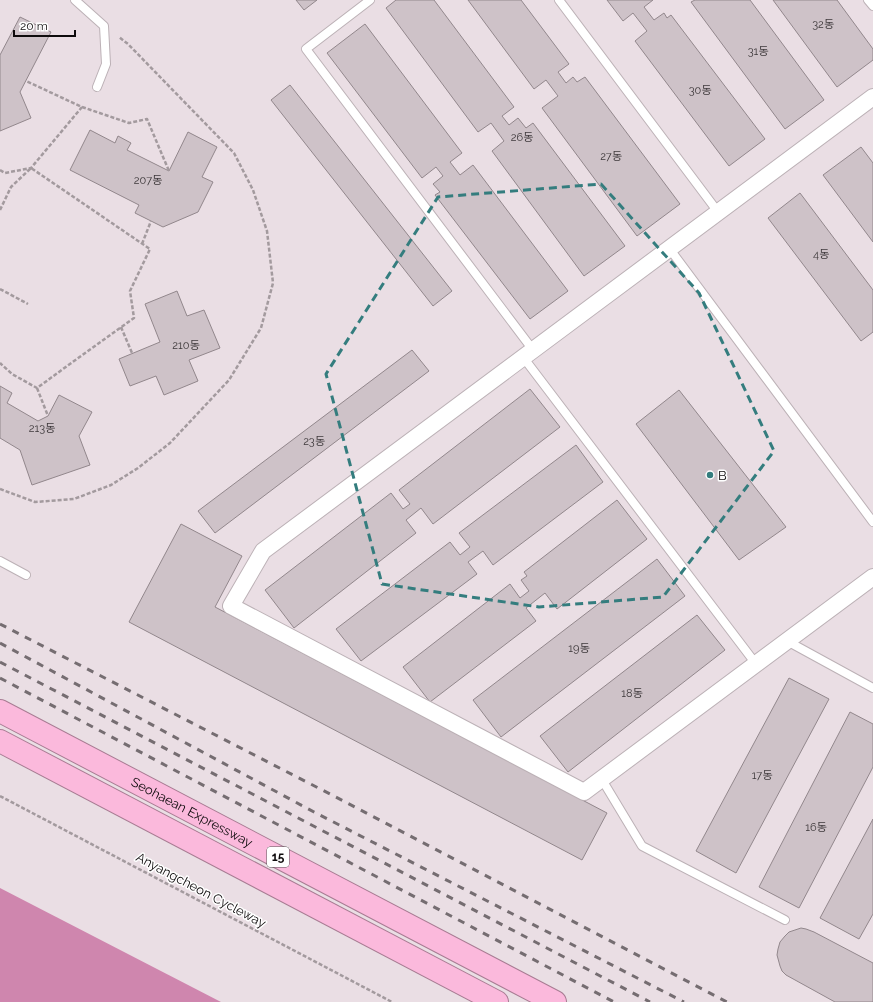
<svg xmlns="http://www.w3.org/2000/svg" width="873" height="1002" viewBox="0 0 873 1002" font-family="Raleway,'Noto Sans KR',sans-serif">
<rect width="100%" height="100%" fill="#eadee4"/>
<path fill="#cf86ae" d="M0,888L221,1002H0Z"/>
<path fill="#cec2c8" stroke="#92878c" d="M296,0H317L304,10Z
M396,0H434L514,107L502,116L509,125L518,118L526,128L533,123L625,246L584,276L492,151L504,141L491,123L478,132L386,8Z
M468,0H521L569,64L558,72L566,83L573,77L577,82L585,77L680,204L637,236L542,108L558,96L546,80L534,89Z
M607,0H653L644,7L654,20L664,13L667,18L671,15L765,139L729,166L635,41L647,31L633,13L623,21Z
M695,0H750L824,100L785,129L691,2Z
M773,0H837L873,49V60L837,87Z
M20,17L51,32L20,92L31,118L0,131V55Z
M365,24L462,153L450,162L460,175L473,165L568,291L530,319L435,195L440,192L433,184L443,176L436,167L422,178L327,53Z
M290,85L452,291L433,306L271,100Z
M90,130L115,143L118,136L131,143L127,150L169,171L188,132L217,147L202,177L213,182L198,212L163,227L135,213L139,205L70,170Z
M861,147L873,163V242L823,175Z
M800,193L873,290V332L861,341L768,218Z
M177,291L187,316L204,310L220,348L189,360L198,381L164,395L156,376L130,386L119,359L160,342L145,304Z
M412,350L429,371L215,533L198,511Z
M0,386L12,393L7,403L38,421L48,416L59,395L92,412L79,436L90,465L32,485L20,450L0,438Z
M530,389L560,427L433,524L421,508L406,520L416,533L294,628L265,590L391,493L403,509L410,504L399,490Z
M679,390L786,527L739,560L636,424Z
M576,445L603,482L493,565L483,551L468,562L477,574L361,661L336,629L450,542L460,555L470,547L459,533Z
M617,500L647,539L557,609L545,593L526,608L536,621L430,702L403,667L510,584L520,598L529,591L521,580L527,576L524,572Z
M181,524L242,556L215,607L607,813L582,860L129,622Z
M657,559L685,596L501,737L473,700Z
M697,615L725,650L568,772L540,736Z
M789,678L829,699L736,873L696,851Z
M850,712L873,724V767L799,908L759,887Z
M873,819V914L859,939L820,918Z
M801,928L806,929L814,932L873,963V1002H835L786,975L782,971L780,966L777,955L778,949L780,942L785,936L789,932Z"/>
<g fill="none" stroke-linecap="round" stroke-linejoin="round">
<defs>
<path id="service" d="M75,0L104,26L106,64L97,87
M370,0L306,49L533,350
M559,0L718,212
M868,0L873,6
M669,248L873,522
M523,357L756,664
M0,561L26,575
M787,641L873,688
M601,778L642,846L785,920"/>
<path id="minor" d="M873,97L263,551L231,606L584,792L873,577"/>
<g id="motorway">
<path id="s1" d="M0,711L555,1002"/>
<path d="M0,741L497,1002"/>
</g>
</defs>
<use href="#service" stroke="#bcb1b6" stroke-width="10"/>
<use href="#minor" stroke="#bcb1b6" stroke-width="18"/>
<use href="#motorway" stroke="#a87c93" stroke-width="24"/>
<path stroke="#a39a9e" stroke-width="2.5" stroke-dasharray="4 2" stroke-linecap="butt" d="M82,107L129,123L147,119L169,171
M0,170L5,173L31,168L82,107L26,81
M0,210L11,187L31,168L150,249L130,291L134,318L74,361L37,388L12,374L0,363
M142,244L151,221
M0,289L28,304
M121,327L132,353
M37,388L48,416
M0,489L35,502L74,499L111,485L138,468L170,443L229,380L261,328L273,283L267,231L253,190L234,153L128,44L119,37
M0,796L392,1002"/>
<use href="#service" stroke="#fff" stroke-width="8"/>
<use href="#minor" stroke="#fff" stroke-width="16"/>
<use href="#motorway" stroke="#fbb9dc" stroke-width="22"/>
<path stroke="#756d71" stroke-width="3" stroke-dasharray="7 7" stroke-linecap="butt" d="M0,624L330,794L727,1002
M0,643L314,812L684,1002
M0,662L650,1002
M0,678L614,1002"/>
</g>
<path fill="none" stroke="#347d7e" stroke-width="3" stroke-dasharray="8 5" stroke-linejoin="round" d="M601,184L699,293L774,451L663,597L539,607L382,584L326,374L438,197Z"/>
<circle fill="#347d7e" stroke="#fff" stroke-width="1.5" cx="710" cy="475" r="4"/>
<g text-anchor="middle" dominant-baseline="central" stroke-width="3" stroke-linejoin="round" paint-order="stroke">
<g font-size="11" fill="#3e393b">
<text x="823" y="24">32동</text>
<text x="758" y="51">31동</text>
<text x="700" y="90">30동</text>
<text x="522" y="137">26동</text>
<text x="611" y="156">27동</text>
<text x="148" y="180">207동</text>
<text x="821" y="254">4동</text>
<text x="186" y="345">210동</text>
<text x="42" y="428">213동</text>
<text x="314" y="441">23동</text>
<text x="579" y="648">19동</text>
<text x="632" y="693">18동</text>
<text x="762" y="775">17동</text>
<text x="816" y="827">16동</text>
</g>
<rect fill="#fff" stroke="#565455" stroke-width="1" x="267" y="847" width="22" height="20" rx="3"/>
<g font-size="12" font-weight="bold" fill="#0e0b0c">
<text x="278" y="857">15</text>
</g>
<g font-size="13" fill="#0e0b0c" stroke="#fff" text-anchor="start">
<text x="718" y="475">B</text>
</g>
<g font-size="13" fill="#0e0b0c" stroke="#fff">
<text stroke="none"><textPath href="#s1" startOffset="217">Seohaean Expressway</textPath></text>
<text transform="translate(201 890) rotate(28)">Anyangcheon Cycleway</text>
</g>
</g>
<path d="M14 30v6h61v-6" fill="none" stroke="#0e0b0c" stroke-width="2"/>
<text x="20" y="30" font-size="12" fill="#0e0b0c" stroke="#ffffff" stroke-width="3" paint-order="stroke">20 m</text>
</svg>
